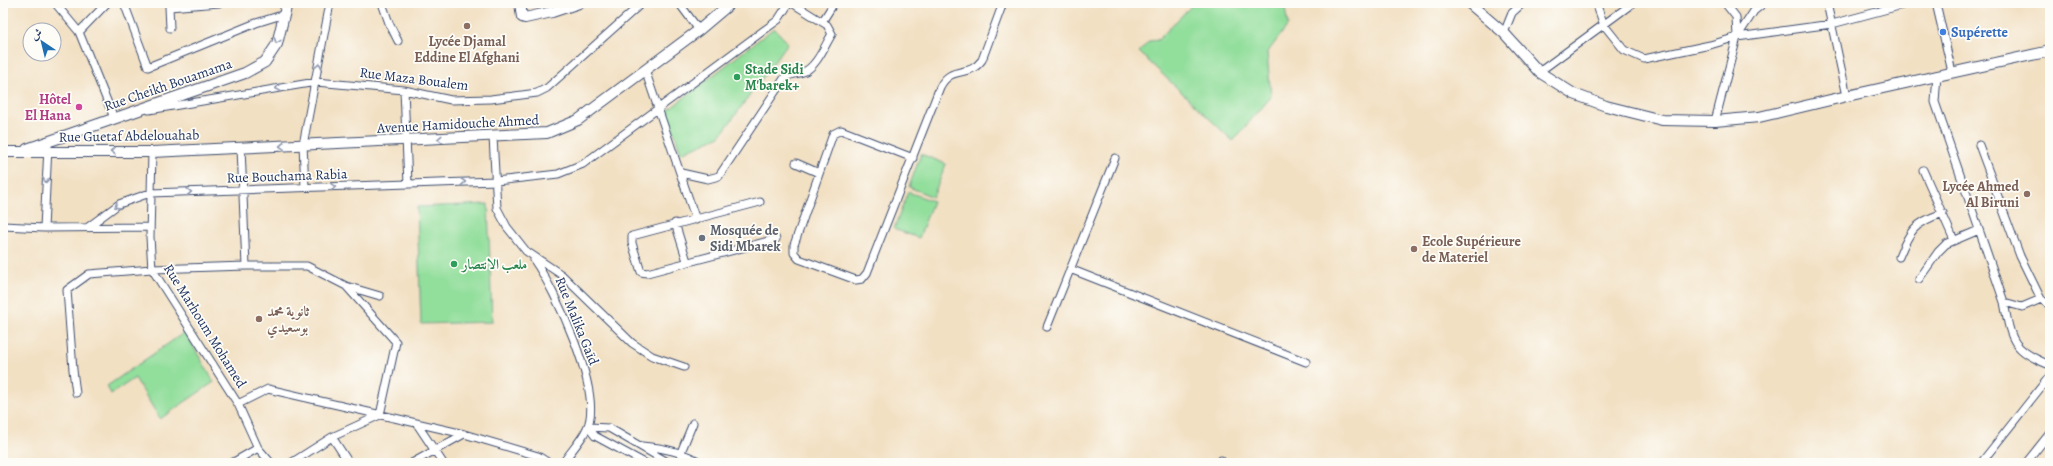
<svg xmlns="http://www.w3.org/2000/svg" width="2053" height="466" viewBox="0 0 2053 466" font-family="Alegreya,Amiri,serif">
<rect width="100%" height="100%" fill="#fdfcf7"/>
<filter id="ink" filterUnits="userSpaceOnUse"><feTurbulence type="fractalNoise" baseFrequency=".025" numOctaves="2"/><feDisplacementMap in="SourceGraphic" scale="8" xChannelSelector="R" yChannelSelector="G"/><feConvolveMatrix kernelMatrix="1 2 1 2 8 2 1 2 1" color-interpolation-filters="sRGB"/></filter>
<filter id="wash" filterUnits="userSpaceOnUse"><feTurbulence type="fractalNoise" baseFrequency=".012" numOctaves="4" result="noise"/><feDisplacementMap in="SourceGraphic" scale="16" xChannelSelector="R" yChannelSelector="G"/><feGaussianBlur stdDeviation="0.9" result="paint"/><feColorMatrix in="noise" values="0 0 0 0 0 0 0 0 0 0 0 0 0 0 0 0 0 1.4 0 .05"/><feComposite in="paint" operator="in"/></filter>
<g filter="url(#wash)">
<rect width="100%" height="100%" fill="#f2e0c3"/>
<path fill="#92de9b" stroke="#56867c" d="M1194,3H1284L1288,25L1267,53L1271,97L1233,141L1139,52L1149,41L1158,40Z
M774,28L788,43L720,136L681,153L667,111Z
M921,154L946,164L933,197L909,187Z
M908,192L933,201L919,238L894,229Z
M488,204L492,322L421,324L417,207Z
M185,332L214,382L160,419L135,378L111,394L107,386Z"/>
</g>
<g filter="url(#ink)">
<g fill="none" stroke-linecap="round" stroke-linejoin="round">
<defs>
<path id="street" d="M55,3L79,32L114,118
M124,3L148,67L256,23L285,14
M169,3V7L219,3
M382,3L389,23L398,41
M679,3L699,30
M1596,3L1604,25L1624,50L1644,59L1710,45L1737,37L1754,11L1764,3
M1827,3L1847,96
M1936,3L1952,72
M3,5L5,3
M169,7L170,28
M822,22L834,3
M79,32L107,3
M1504,33L1512,13L1523,3
M1737,37L1832,24L1910,3
M645,70L696,220
M1539,72L1633,3
M1937,75L1935,102L2004,302L2022,307L2041,299
M404,90L408,184
M149,110L316,82L404,90L451,100L491,99L537,93L547,88L642,3
M1715,121L1737,37L1736,17L1725,3
M493,137L497,208L507,227L526,251L562,275L632,343L652,356L684,367
M1979,145L2020,256L2041,299L2050,306
M241,148L246,266
M152,152L150,237L152,269L238,404L258,448L271,463
M913,158L841,130L833,134L794,245V253L799,259L856,280L862,279L867,273L940,87C952,64 968,79 982,60L1003,3
M796,163L819,173
M1923,170L1954,240
M681,173L708,179L719,176L785,77C791,74 797,74 803,72C816,68 825,45 832,34L827,25L792,3
M305,187L303,145L330,3
M760,202L632,236V243L641,272L647,273L776,239
M675,223L687,261
M3,226L44,228L150,227
M88,227L119,204L150,193L496,181L558,174L583,164L778,20L789,3
M44,228L48,147
M1899,257C1910,230 1914,223 1943,213
M534,260C555,290 604,393 587,428C582,440 570,452 563,463
M1070,269L1306,362
M1919,279L1938,252L1946,244L1979,230
M346,286L380,296
M2004,302C2011,341 2012,350 2050,365
M1047,327L1115,158
M76,393L73,370L67,290L89,274L152,269L246,266H307L346,286L396,342L380,415L332,437L291,463
M238,404L268,389L464,434L538,456L549,463
M417,424L443,463
M588,427L609,428L669,463
M588,427L595,436L645,463
M332,437L349,463
M642,446C665,448 682,452 702,463
M681,452L693,423
M232,463L258,448
M412,463L464,434
M1220,463L1221,460
M1981,463L2049,377L2050,378
M2026,463L2050,433"/>
<path id="secondary" d="M520,3L522,17L525,18L552,12L579,3
M1469,3L1504,33L1539,72L1574,94L1606,106L1662,120L1715,121L1759,117L1847,96L2050,51
M27,149L245,73L265,62L277,44L287,3
M3,152H152L547,133L578,120L699,30L731,3"/>
</defs>
<use href="#street" stroke="#3b4a6d" stroke-width="9"/>
<use href="#secondary" stroke="#3b4a6d" stroke-width="12"/>
<use href="#street" stroke="#fff" stroke-width="7"/>
<use href="#secondary" stroke="#fff" stroke-width="10"/>
</g>
<defs><path id="oneway-chevron" d="M-2-3.5L2.5 0L-2 3.5" fill="none" stroke-width="1.6" stroke-linecap="round" stroke-linejoin="round"/></defs>
<g stroke="#8d97ae">
<use href="#oneway-chevron" transform="translate(277 41) rotate(110)"/>
<use href="#oneway-chevron" transform="translate(319 66) rotate(-80)"/>
<use href="#oneway-chevron" transform="translate(278 88) rotate(170)"/>
<use href="#oneway-chevron" transform="translate(440 139) rotate(177)"/>
<use href="#oneway-chevron" transform="translate(282 146) rotate(178)"/>
<use href="#oneway-chevron" transform="translate(113 151) rotate(-180)"/>
<use href="#oneway-chevron" transform="translate(46 180) rotate(93)"/>
<use href="#oneway-chevron" transform="translate(463 182) rotate(-2)"/>
<use href="#oneway-chevron" transform="translate(333 187) rotate(-2)"/>
<use href="#oneway-chevron" transform="translate(189 192) rotate(-1)"/>
<use href="#oneway-chevron" transform="translate(117 206) rotate(151)"/>
</g>
</g>
<g fill="#8d6e63" stroke="#fdfcf7" stroke-width="1.5">
<circle cx="467" cy="26" r="4"/>
<circle cx="2027" cy="194" r="4"/>
<circle cx="1414" cy="249" r="4"/>
<circle cx="259" cy="319" r="4"/>
</g>
<circle fill="#3f7fe0" stroke="#fdfcf7" stroke-width="1.5" cx="1943" cy="32" r="4"/>
<g fill="#2e9e5b" stroke="#fdfcf7" stroke-width="1.5">
<circle cx="737" cy="77" r="4"/>
<circle cx="454" cy="264" r="4"/>
</g>
<circle fill="#d1479c" stroke="#fdfcf7" stroke-width="1.5" cx="79" cy="107" r="4"/>
<circle fill="#6b7280" stroke="#fdfcf7" stroke-width="1.5" cx="702" cy="238" r="4"/>
<g text-anchor="middle" dominant-baseline="central" stroke-width="3.5" stroke-linejoin="round" paint-order="stroke">
<g font-size="14" font-weight="bold" fill="#366cbe" stroke="#fdfcf7" text-anchor="start">
<text x="1951" y="32">Supérette</text>
</g>
<g font-size="14" font-weight="bold" fill="#785e54" stroke="#fdfcf7" text-anchor="start">
<text x="467" y="41" text-anchor="middle">Lycée Djamal<tspan x="467" dy="16">Eddine El Afghani</tspan></text>
<text x="2019" y="186" text-anchor="end">Lycée Ahmed<tspan x="2019" dy="16">Al Biruni</tspan></text>
<text x="1422" y="241">Ecole Supérieure<tspan x="1422" dy="16">de Materiel</tspan></text>
<text x="267" y="311">ثانوية محمد<tspan x="267" dy="16">بوسعيدي</tspan></text>
</g>
<g font-size="14" font-weight="bold" fill="#27864d" stroke="#fdfcf7" text-anchor="start">
<text x="745" y="69">Stade Sidi<tspan x="745" dy="16">M'barek+</tspan></text>
<text x="462" y="264">ملعب الانتصار</text>
</g>
<g font-size="14" fill="#1b2f5e" stroke="#fdfcf7">
<text transform="translate(414 79) rotate(7)">Rue Maza Boualem</text>
<text transform="translate(168 85) rotate(-19)">Rue Cheikh Bouamama</text>
<text transform="translate(458 124) rotate(-3)">Avenue Hamidouche Ahmed</text>
<text transform="translate(129 136) rotate(-1)">Rue Guetaf Abdelouahab</text>
<text transform="translate(287 176) rotate(-2)">Rue Bouchama Rabia</text>
<text transform="translate(577 321) rotate(68)">Rue Malika Gaïd</text>
<text transform="translate(205 326) rotate(58)">Rue Marhoum Mohamed</text>
</g>
<g font-size="14" font-weight="bold" fill="#b23c85" stroke="#fdfcf7" text-anchor="end">
<text x="71" y="99">Hôtel<tspan x="71" dy="16">El Hana</tspan></text>
</g>
<g font-size="14" font-weight="bold" fill="#5b616d" stroke="#fdfcf7" text-anchor="start">
<text x="710" y="230">Mosquée de<tspan x="710" dy="16">Sidi Mbarek</tspan></text>
</g>
</g>
<rect width="2053" height="466" fill="none" stroke="#fdfcf7" stroke-width="16"/>
<g transform="translate(42 42) rotate(325)"><circle r="19" fill="#fdfcf7" stroke="#a3aaba"/>
<path d="M0-3L7 15L0 10L-7 15Z" fill="#1f6fb2"/>
<text y="-6" font-size="11" font-weight="bold" text-anchor="middle" fill="#1b2f5e">ش</text>
</g>
</svg>
